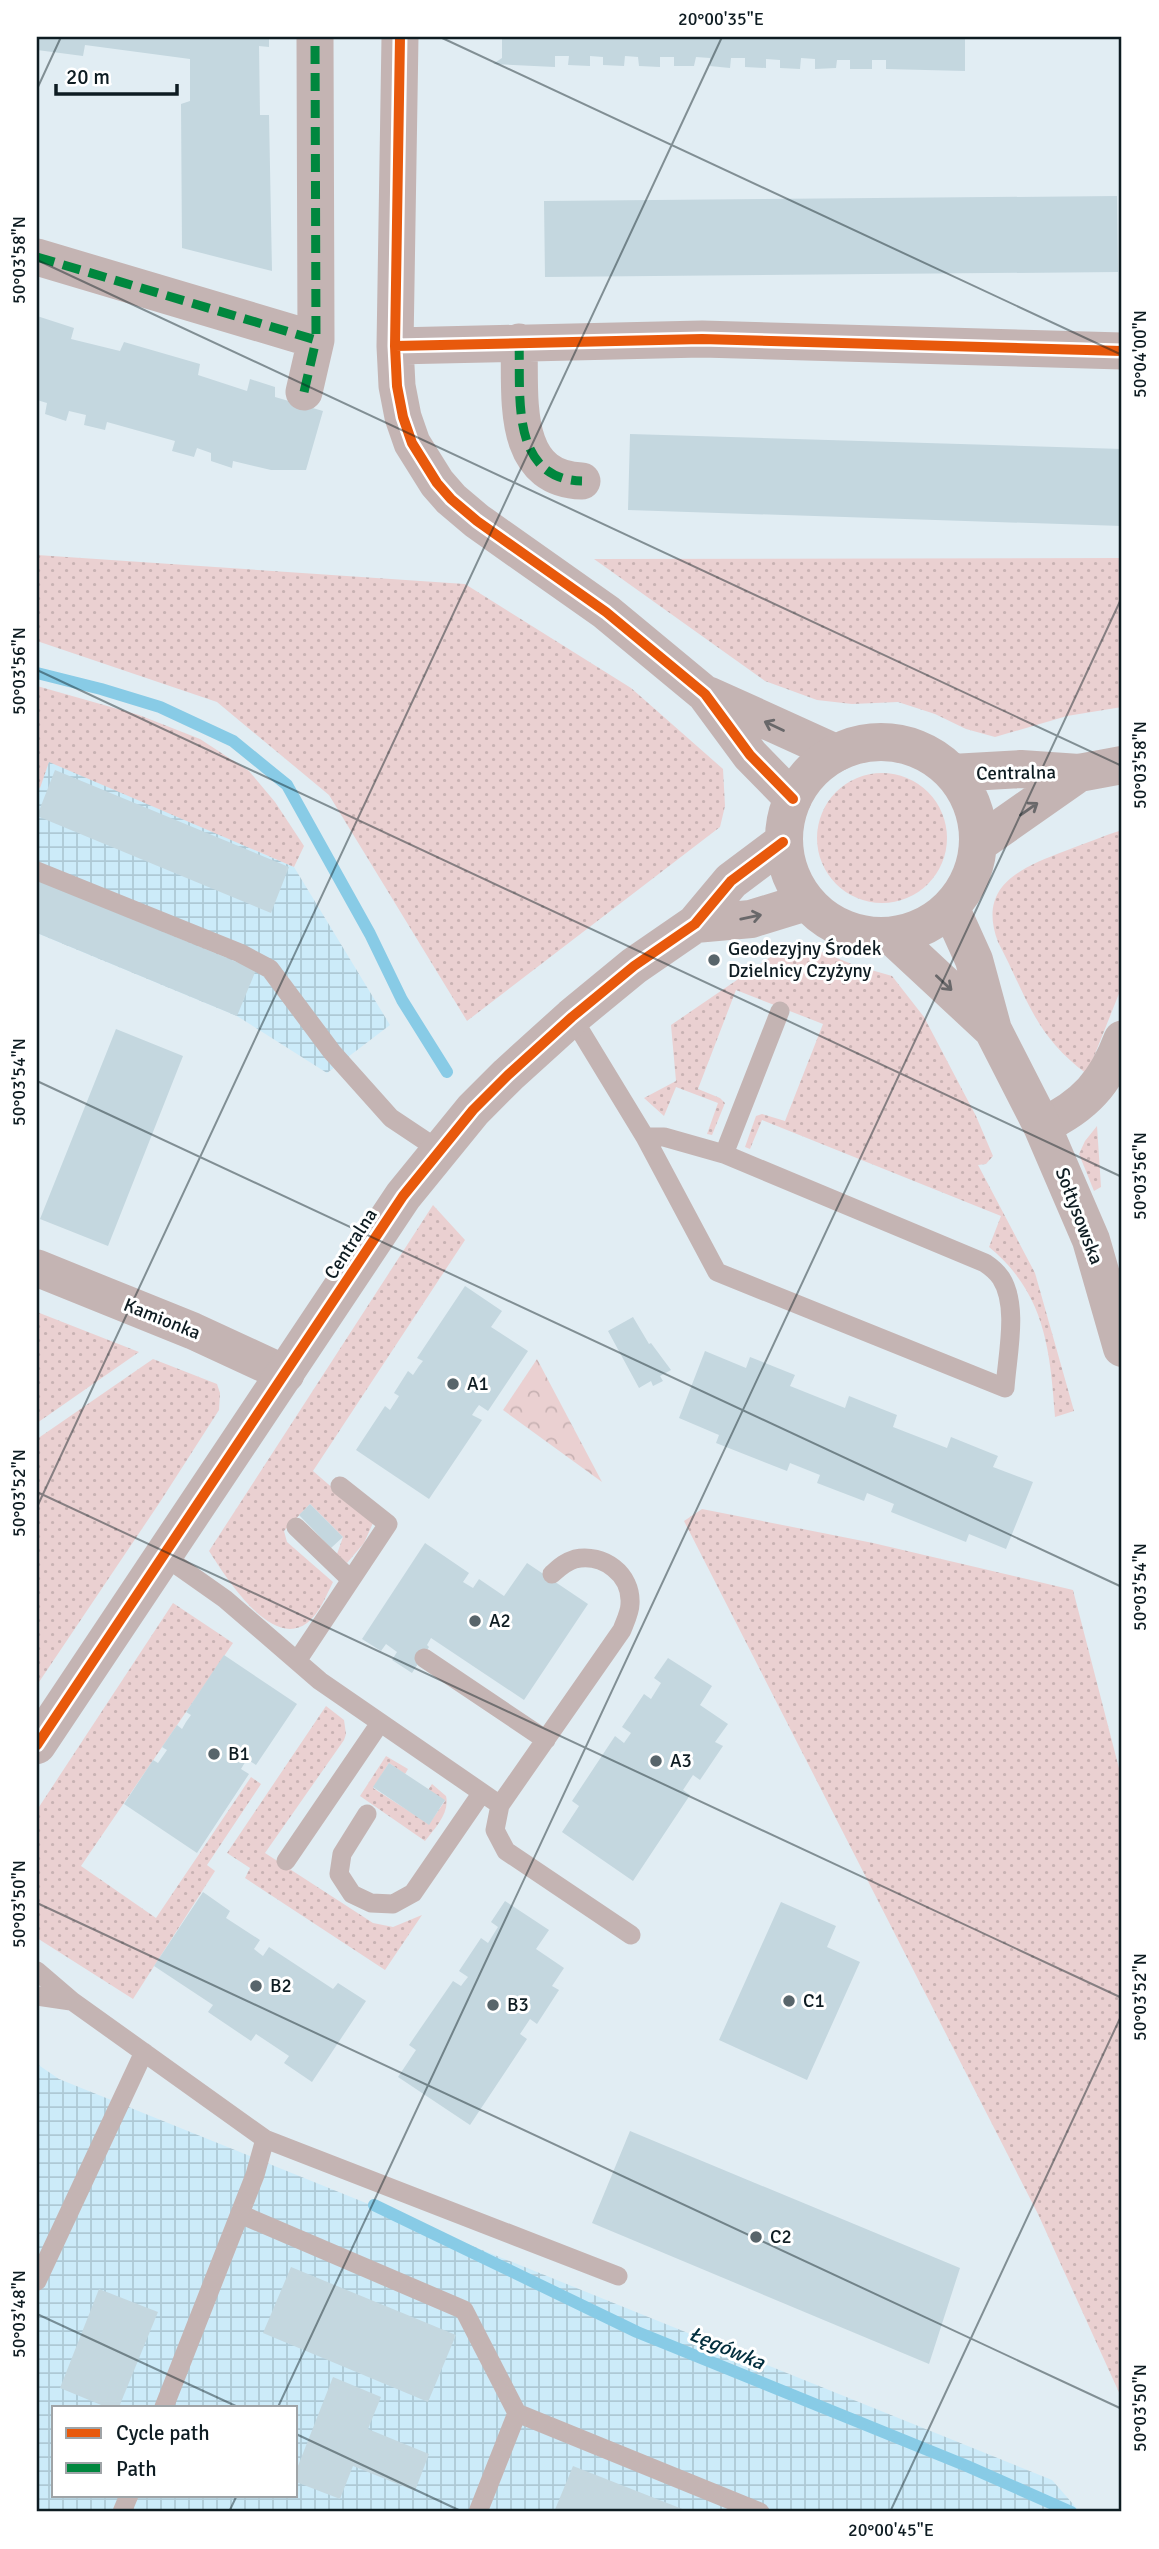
<svg xmlns="http://www.w3.org/2000/svg" width="1159" height="2549" viewBox="0 0 1159 2549" font-family="Signika,sans-serif">
<defs>
<pattern id="industrial-grid" width="8" height="8" patternUnits="userSpaceOnUse" patternTransform="scale(1.75)"><rect width="8" height="8" fill="#ccebf9"/><path d="M0 4h8M4 0v8" fill="none" stroke="#aec9d5"/></pattern>
<pattern id="grass-dots" width="8" height="8" patternUnits="userSpaceOnUse" patternTransform="scale(1.75)"><rect width="8" height="8" fill="#ead0d1"/><path d="M2 2h.1M6 6h.1" fill="none" stroke="#c8b2b3" stroke-width="1.8" stroke-linecap="round"/></pattern>
<pattern id="forest-crowns" width="20" height="18" patternUnits="userSpaceOnUse" patternTransform="scale(1.75)"><rect width="20" height="18" fill="#ead0d1"/><path d="M2 6a3 3 0 1 1 6 0M12 15a3 3 0 1 1 6 0" fill="none" stroke="#c8b2b3"/></pattern>
</defs>
<rect width="100%" height="100%" fill="#e1edf3"/>
<path fill="url(#industrial-grid)" fill-rule="evenodd" d="M49,761L294,867L390,1025L327,1073L237,1016L37,933V786L40,787Z
M37,2064L59,2079L1052,2480L1080,2512H37ZM54,2407H296V2495H54Z"/>
<path fill="url(#grass-dots)" d="M37,555L465,584L631,688L723,769L725,806L720,827L467,1021L329,795L217,702L37,641Z
M1122,558V707L1067,716L995,737L966,729L935,714L898,702L852,704L817,700L765,681L594,559Z
M37,686L139,715L200,739L249,771L275,802L304,846L294,867L49,762L40,788L37,786Z
M817 838a65 65 0 1 1 130 0a65 65 0 1 1-130 0Z
M1122,830V986L1087,1074C1034,1035 1027,997 998,942C977,886 1020,868 1065,851C1084,844 1103,836 1122,830Z
M791,943L805,945L854,965L892,976L924,1017L976,1116L993,1156L986,1164L978,1165L1035,1273L1074,1411L1055,1417C1050,1349 1045,1293 989,1247L1001,1216L762,1120L750,1149L745,1147L756,1116L762,1114L785,1121L823,1024L736,990L698,1089L720,1098L725,1103L712,1135L707,1134L718,1103L676,1087L664,1116L644,1098L676,1081L671,1025Z
M1097,1126L1101,1187L1094,1191L1079,1154L1085,1141Z
M433,1205L465,1240L313,1471L373,1523L364,1543L347,1563L337,1554L343,1537L310,1504L284,1531L287,1542L333,1582C326,1596 319,1614 307,1623C271,1650 226,1577 209,1551Z
M37,1312L139,1352L37,1423Z
M153,1359L217,1384L220,1393L219,1410L160,1502L37,1685V1439Z
M702,1509L873,1543L1073,1590L1122,1780V2399L1038,2214L684,1521Z
M173,1603L233,1643L81,1866L156,1918L251,1777L261,1784L207,1865L215,1871L133,1999L37,1938V1810Z
M326,1706L344,1720L346,1734L344,1740L265,1853L373,1923L393,1927L422,1915L385,1970L245,1878L250,1868L227,1853Z
M386,1756L408,1769L405,1774L389,1763L373,1788L429,1824L445,1801L428,1790L432,1784L446,1796C450,1813 435,1828 425,1841L360,1796Z"/>
<path fill="url(#forest-crowns)" d="M537,1359L602,1482L503,1410Z"/>
<g fill="none" stroke-linecap="round" stroke-linejoin="round">
<path stroke="#88cbe6" stroke-width="12" d="M37,673L101,689L160,707L233,741L287,785L370,934L402,1000L447,1072
M374,2205L637,2332L967,2466L1071,2512"/>
</g>
<path fill="#c4d7df" d="M37,37H269V47L259,46L260,115H269L272,271L182,248L181,104L190,101V59L85,45L83,56L37,50Z
M502,37H965V71L886,69V60H872V69H850V60H837L836,68L815,69V59L801,58L800,69L780,68V60L766,59V68L745,67V58H731L730,68L710,66V58L696,57L694,66H674V57H660V67L639,66L638,57L625,56L624,66L603,65V57L590,56V66L568,65L569,56H555V67L493,64L502,58Z
M1117,196L1118,272L545,277L544,201Z
M37,316L74,328L71,339L120,351L124,342L200,364L198,375L247,391L250,379L275,387V397L323,411L306,470H271L233,461L232,468L211,461V453L197,448L194,457L172,451L175,441L107,422L105,430L84,425L86,415L69,411L66,421L45,414L47,403L37,400Z
M630,434L1122,449V526L628,510Z
M55,770L289,867L271,913L37,816Z
M37,880L256,970L237,1016L37,933Z
M116,1029L183,1056L108,1246L40,1219Z
M465,1286L502,1311L491,1327L528,1351L488,1411L479,1405L476,1409L472,1415L482,1420L429,1499L356,1450L385,1406L390,1410L399,1396L394,1393L408,1371L413,1375L419,1366L423,1361L417,1358Z
M633,1317L649,1344L651,1343L671,1370L660,1376L663,1381L653,1386L651,1381L639,1388L608,1331Z
M705,1351L746,1368L750,1357L795,1375L790,1386L845,1408L849,1396L897,1415L893,1427L947,1448L951,1437L998,1456L993,1467L1033,1482L1006,1549L969,1534L966,1542L891,1512L894,1504L867,1493L864,1501L817,1483L820,1475L790,1463L787,1471L716,1443L719,1435L679,1418Z
M310,1504L343,1537L331,1548L299,1515Z
M425,1543L469,1573L463,1582L473,1588L479,1579L504,1596L527,1563L588,1604L524,1700L431,1638L427,1645L429,1647L412,1673L392,1660L397,1652L386,1644L381,1651L362,1639Z
M224,1655L297,1704L256,1765L247,1759L241,1769L249,1774L197,1853L124,1804L153,1760L158,1763L167,1750L162,1747L177,1725L182,1729L186,1722L191,1715L186,1712Z
M668,1658L712,1686L700,1705L728,1724L715,1742L723,1746L700,1780L693,1775L683,1790L690,1795L633,1881L562,1832L579,1806L572,1801L615,1736L624,1743L631,1733L622,1727L644,1694L651,1699L661,1683L654,1678Z
M389,1763L445,1800L429,1825L373,1787Z
M203,1892L230,1911L226,1918L260,1940L254,1949L259,1953L263,1956L269,1947L333,1989L338,1983L366,2001L312,2082L284,2063L289,2056L256,2034L251,2041L208,2012L213,2005L154,1966Z
M505,1901L549,1930L536,1949L564,1968L552,1986L559,1990L537,2024L530,2019L520,2034L527,2039L470,2125L398,2077L416,2050L409,2045L453,1981L461,1986L464,1982L468,1977L459,1971L481,1938L488,1943L498,1927L491,1922Z
M781,1902L836,1926L827,1947L860,1962L807,2080L719,2040Z
M630,2131L960,2268L929,2364L592,2223Z
M291,2267L456,2335L428,2402L263,2333Z
M99,2289L158,2312L119,2407H106L60,2388Z
M333,2377L381,2397L368,2429L429,2454L415,2491L353,2466L340,2499L296,2482V2471Z
M573,2466L690,2512H554Z"/>
<g fill="none" stroke-linecap="round" stroke-linejoin="round">
<path stroke="#c4b4b3" stroke-width="19" d="M37,871L240,953L270,969L332,1052L391,1118L439,1150
M572,1017L645,1137L717,1272L1005,1388C1007,1356 1019,1306 1001,1278C997,1272 991,1267 985,1263L724,1154L664,1137H645
M724,1154L780,1011
M296,1527L350,1579
M164,1556L225,1599L320,1681L500,1805L495,1830L506,1851L631,1935
M424,1658L546,1740
M297,1661L388,1524L340,1486
M500,1805L622,1630C625,1622 630,1612 630,1604C632,1574 603,1553 575,1559C565,1562 559,1568 552,1574
M367,1814L342,1854L339,1874L352,1894L371,1903L393,1904L413,1893L481,1794
M286,1861L380,1723
M37,1971L72,2001L265,2139L255,2175L164,2407
M37,1996L71,2001
M265,2139L618,2276
M240,2214L464,2310L517,2413
M37,2281L144,2052
M122,2512L129,2495
M478,2512L517,2413L760,2512"/>
<path stroke="#c4b4b3" stroke-width="37" d="M400,37L395,346L397,386L403,417L412,443L437,483L451,499L477,521L606,612L705,694L750,755L793,799
M37,257L316,340L315,37
M519,342C521,394 509,479 582,481
M395,346L702,339L1122,351
M304,392L316,340
M709,695L837,753
M1042,1126C1085,1106 1106,1082 1122,1039
M37,1268L193,1331L286,1374"/>
<path stroke="#c4b4b3" stroke-width="38" d="M784 839a97 97 0 1 1 194 0a97 97 0 1 1-194 0Z
M952,773L1021,769L1079,773L1122,765
M979,843L1079,773
M951,909L974,960L993,1030L1042,1126L1091,1240L1122,1348
M695,924L751,919L806,902
M893,937L993,1030
M37,1745L403,1196L473,1110L508,1075L572,1017L634,966L695,924L731,881L783,842"/>
<path stroke="#00873e" stroke-width="9" stroke-dasharray="18 9" stroke-linecap="butt" d="M37,257L316,340L315,37
M519,342C521,394 509,479 582,481
M304,392L316,340"/>
<defs>
<path id="cycleway" d="M400,37L395,346L397,386L403,417L412,443L437,483L451,499L477,521L606,612L705,694L750,755L793,799
M395,346L702,339L1122,351
M37,1745L403,1196L473,1110L508,1075L572,1017L634,966L695,924L731,881L783,842"/>
</defs>
<use href="#cycleway" stroke="#fff" stroke-width="15"/>
<use href="#cycleway" stroke="#e8590c" stroke-width="10"/>
</g>
<defs><path id="oneway-shaft" d="M-6 0H5M1.5-3L5.5 0L1.5 3" fill="none" stroke-width="1.6" stroke-linecap="round" stroke-linejoin="round" transform="scale(1.75)"/></defs>
<g stroke="#69686a">
<use href="#oneway-shaft" transform="translate(774 726) rotate(-155)"/>
<use href="#oneway-shaft" transform="translate(1029 809) rotate(-35)"/>
<use href="#oneway-shaft" transform="translate(751 917) rotate(-12)"/>
<use href="#oneway-shaft" transform="translate(944 983) rotate(43)"/>
</g>
<path fill="none" stroke="#0e1c22" stroke-width="2" stroke-opacity="0.45" d="M440,37L1122,355M37,89L61,37M37,260L1122,766M37,670L1122,1177M37,1081L1122,1587M37,1492L1122,1998M37,1507L722,37M37,1903L1122,2409M37,2314L238,2407M278,2407L1122,597M296,2434L463,2512M229,2512L237,2495M890,2512L1122,2014"/>
<g fill="#58656b" stroke="#fff" stroke-width="2.5">
<circle cx="714" cy="960" r="7"/>
<circle cx="453" cy="1384" r="7"/>
<circle cx="475" cy="1621" r="7"/>
<circle cx="214" cy="1754" r="7"/>
<circle cx="656" cy="1761" r="7"/>
<circle cx="256" cy="1986" r="7"/>
<circle cx="789" cy="2001" r="7"/>
<circle cx="493" cy="2005" r="7"/>
<circle cx="756" cy="2237" r="7"/>
</g>
<g text-anchor="middle" dominant-baseline="central" stroke-width="6" stroke-linejoin="round" paint-order="stroke">
<g font-size="19" fill="#0e1c22" stroke="#fff">
<text transform="translate(1016 773) rotate(-1)">Centralna</text>
<text transform="translate(1079 1216) rotate(69)">Sołtysowska</text>
<text transform="translate(351 1244) rotate(-57)">Centralna</text>
<text transform="translate(162 1319) rotate(22)">Kamionka</text>
</g>
<g font-size="19" fill="#0e1c22" stroke="#fff" text-anchor="start">
<text x="728" y="949">Geodezyjny Środek<tspan x="728" dy="22">Dzielnicy Czyżyny</tspan></text>
<text x="467" y="1384">A1</text>
<text x="489" y="1621">A2</text>
<text x="228" y="1754">B1</text>
<text x="670" y="1761">A3</text>
<text x="270" y="1986">B2</text>
<text x="803" y="2001">C1</text>
<text x="507" y="2005">B3</text>
<text x="770" y="2237">C2</text>
</g>
<g font-size="21" font-style="italic" fill="#022e3d" stroke="#fff">
<text transform="translate(727 2348) rotate(23)">Łęgówka</text>
</g>
</g>
<rect width="1159" height="2549" fill="none" stroke="#ffffff" stroke-width="77"/>
<rect x="52" y="2406" width="245" height="91" fill="#ffffff" stroke="#9fa4a7" stroke-width="2"/>
<rect x="66" y="2428" width="35" height="10" fill="#e8590c" stroke="#9fa4a7" stroke-width="2"/>
<text x="116" y="2440" font-size="21" fill="#0e1c22">Cycle path</text>
<rect x="66" y="2463" width="35" height="10" fill="#00873e" stroke="#9fa4a7" stroke-width="2"/>
<text x="116" y="2476" font-size="21" fill="#0e1c22">Path</text>
<path d="M56 84v10h121v-10" fill="none" stroke="#0e1c22" stroke-width="3.5"/>
<text x="66" y="84" font-size="21" fill="#0e1c22" stroke="#ffffff" stroke-width="5" paint-order="stroke">20 m</text>
<rect x="38" y="38" width="1082" height="2472" fill="none" stroke="#0e1c22" stroke-width="2.5"/>
<g font-size="18" text-anchor="middle" fill="#0e1c22">
<text x="721" y="25">20°00'35"E</text>
<text transform="translate(19 260) rotate(-90)" y="6">50°03'58"N</text>
<text transform="translate(1140 354) rotate(-90)" y="6">50°04'00"N</text>
<text transform="translate(19 671) rotate(-90)" y="6">50°03'56"N</text>
<text transform="translate(1140 765) rotate(-90)" y="6">50°03'58"N</text>
<text transform="translate(19 1082) rotate(-90)" y="6">50°03'54"N</text>
<text transform="translate(1140 1176) rotate(-90)" y="6">50°03'56"N</text>
<text transform="translate(19 1493) rotate(-90)" y="6">50°03'52"N</text>
<text transform="translate(1140 1587) rotate(-90)" y="6">50°03'54"N</text>
<text transform="translate(19 1904) rotate(-90)" y="6">50°03'50"N</text>
<text transform="translate(1140 1997) rotate(-90)" y="6">50°03'52"N</text>
<text transform="translate(19 2314) rotate(-90)" y="6">50°03'48"N</text>
<text transform="translate(1140 2408) rotate(-90)" y="6">50°03'50"N</text>
<text x="891" y="2536">20°00'45"E</text>
</g>
</svg>
